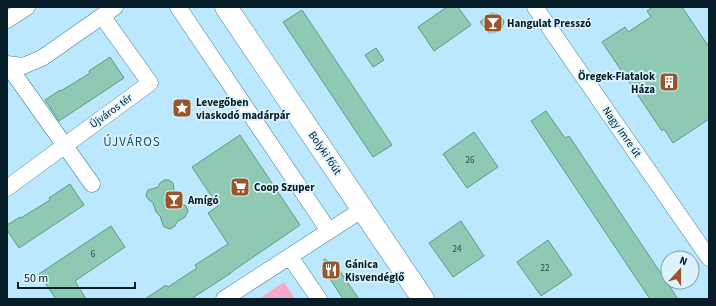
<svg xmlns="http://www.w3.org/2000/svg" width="716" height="306" viewBox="0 0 716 306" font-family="'Source Sans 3',sans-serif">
<rect width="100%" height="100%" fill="#bce8fe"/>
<path fill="#f6a9cd" d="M284,282L295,299H259Z"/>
<path fill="#8ec9b3" stroke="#5f9984" d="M447,7H458L471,25L434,51L418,27Z
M653,7H682L709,47V119L673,143L664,129L662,131L602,42L625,27L628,32L651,17L647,11Z
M302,10L392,145L373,157L283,22Z
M491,13L498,14L504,21L502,28L497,32L489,33L480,22Z
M376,48L384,60L373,67L365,55Z
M110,57L124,78L59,121L45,100L60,90L61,91L90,73L89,71Z
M546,111L565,138L569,136L678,299H650L531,121Z
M474,132L498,167L467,188L443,154Z
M240,135L300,225L230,273H231L191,299H145L166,285L168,287L197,268L195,265L228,244L208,213L218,206L192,167Z
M164,180H169L173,183L174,190L179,195L182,204L186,206L188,211L185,217L177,222L175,226L170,229L164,227L163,225L160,216L156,212L153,203L149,200L146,196L147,192L148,190L158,187L160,183Z
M70,184L84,205L19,248L7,230V225L20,217L21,218L50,200L49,198Z
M461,221L484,256L453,277L429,243Z
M111,226L125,247L75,281L86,299H56L39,274Z
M548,240L572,275L541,296L517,262Z
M324,259L335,264L359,299H343L325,271Z"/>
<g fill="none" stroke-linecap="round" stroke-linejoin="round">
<defs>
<path id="minor" d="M178,7L329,231
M535,7L709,258
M7,20L27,7
M7,64L92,184
M7,64L23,66L42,58L115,7
M7,188L150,83L102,16
M290,257L319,299
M224,299L363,209"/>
<path id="secondary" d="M226,7L423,299"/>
</defs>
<use href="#minor" stroke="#487e96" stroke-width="17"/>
<use href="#secondary" stroke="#487e96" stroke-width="23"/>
<use href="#minor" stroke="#fff" stroke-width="16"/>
<use href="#secondary" stroke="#fff" stroke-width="22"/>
</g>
<defs>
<symbol id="bar-square" viewBox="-11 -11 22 22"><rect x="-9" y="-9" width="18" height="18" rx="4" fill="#9a552b" stroke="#dcf2fd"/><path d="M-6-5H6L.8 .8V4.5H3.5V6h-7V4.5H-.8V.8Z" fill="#fff"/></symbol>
<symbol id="building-square" viewBox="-11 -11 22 22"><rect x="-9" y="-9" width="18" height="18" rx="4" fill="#9a552b" stroke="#dcf2fd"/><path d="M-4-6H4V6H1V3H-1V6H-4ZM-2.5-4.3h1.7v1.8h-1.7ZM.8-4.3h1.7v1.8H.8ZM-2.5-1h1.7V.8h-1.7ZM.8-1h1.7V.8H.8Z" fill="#fff"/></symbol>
<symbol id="sight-square" viewBox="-11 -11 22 22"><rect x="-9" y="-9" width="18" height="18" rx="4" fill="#9a552b" stroke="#dcf2fd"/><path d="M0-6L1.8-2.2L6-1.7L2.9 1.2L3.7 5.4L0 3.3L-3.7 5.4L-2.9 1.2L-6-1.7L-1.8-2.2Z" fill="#fff"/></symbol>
<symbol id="supermarket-square" viewBox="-11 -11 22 22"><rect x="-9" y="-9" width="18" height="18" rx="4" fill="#9a552b" stroke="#dcf2fd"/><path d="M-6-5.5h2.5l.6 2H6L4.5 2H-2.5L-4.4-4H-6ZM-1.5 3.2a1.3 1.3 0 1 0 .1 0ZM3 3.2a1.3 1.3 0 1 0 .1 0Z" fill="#fff"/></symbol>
<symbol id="restaurant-square" viewBox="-11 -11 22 22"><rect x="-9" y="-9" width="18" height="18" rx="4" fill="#9a552b" stroke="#dcf2fd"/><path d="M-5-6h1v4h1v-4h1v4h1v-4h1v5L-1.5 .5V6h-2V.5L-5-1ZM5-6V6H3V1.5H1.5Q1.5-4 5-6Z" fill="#fff"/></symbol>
</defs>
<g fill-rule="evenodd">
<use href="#bar-square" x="482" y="12" width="22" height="22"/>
<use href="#building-square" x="658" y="71" width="22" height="22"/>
<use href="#sight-square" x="171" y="97" width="22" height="22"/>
<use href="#supermarket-square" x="229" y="176" width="22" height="22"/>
<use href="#bar-square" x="163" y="189" width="22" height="22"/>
<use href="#restaurant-square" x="320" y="259" width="22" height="22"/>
</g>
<g text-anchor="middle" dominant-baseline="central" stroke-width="3.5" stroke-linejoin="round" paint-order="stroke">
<g font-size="9" fill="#28484a">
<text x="470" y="160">26</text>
<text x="457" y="249">24</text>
<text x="93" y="254">6</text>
<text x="545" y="268">22</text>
</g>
<g font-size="11" font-weight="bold" fill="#061d27" stroke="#dcf2fd" text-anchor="start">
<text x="507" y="23">Hangulat Presszó</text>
<text x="655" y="76" text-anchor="end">Öregek-Fiatalok<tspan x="655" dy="13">Háza</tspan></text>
<text x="196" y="102">Levegőben<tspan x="196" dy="13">viaskodó madárpár</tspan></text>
<text x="254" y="187">Coop Szuper</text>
<text x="188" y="200">Amígó</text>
<text x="345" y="264">Gánica<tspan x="345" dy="13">Kisvendéglő</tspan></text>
</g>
<g font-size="11" fill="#061d27" stroke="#dcf2fd">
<text transform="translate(111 111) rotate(-36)">Újváros tér</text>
<text transform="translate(622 132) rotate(55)">Nagy Imre út</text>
<text transform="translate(325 153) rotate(56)">Bolyki főút</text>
</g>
<g font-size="13" letter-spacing="1" fill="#1b536a" stroke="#dcf2fd">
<text x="132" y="142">ÚJVÁROS</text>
</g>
</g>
<rect width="716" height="306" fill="none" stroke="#061d27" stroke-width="16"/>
<g transform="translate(680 270) rotate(21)"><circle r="19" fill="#dcf2fd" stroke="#869da7"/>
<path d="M0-3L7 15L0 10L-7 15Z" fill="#9a552b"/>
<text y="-6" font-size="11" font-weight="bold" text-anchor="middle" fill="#061d27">N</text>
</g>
<path d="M18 282v6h117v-6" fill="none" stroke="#061d27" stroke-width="2"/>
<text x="24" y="282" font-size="12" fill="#061d27" stroke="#dcf2fd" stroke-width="3" paint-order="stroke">50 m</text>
</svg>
